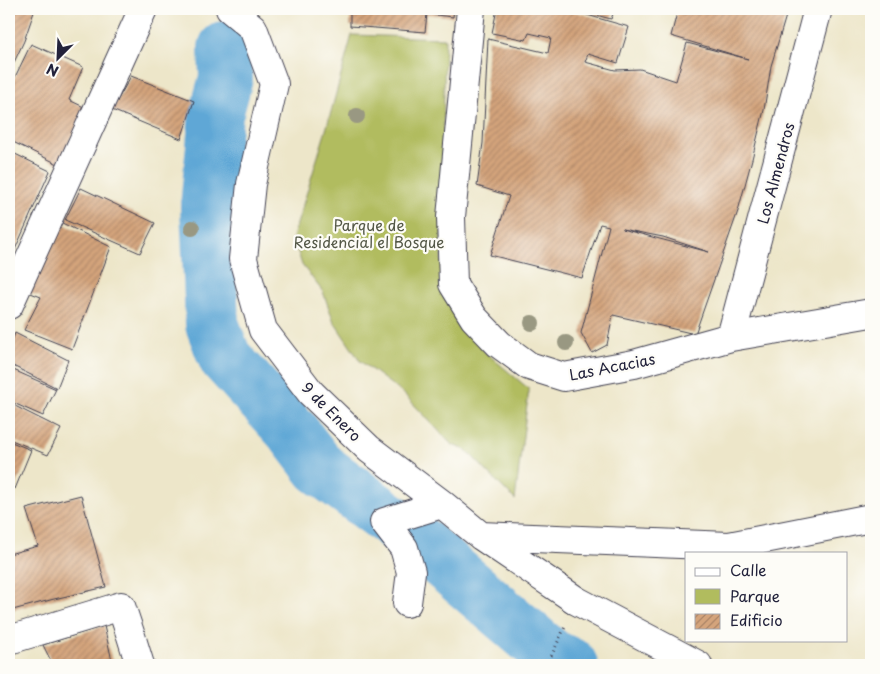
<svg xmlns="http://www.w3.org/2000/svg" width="880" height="674" viewBox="0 0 880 674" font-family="'Playpen Sans',sans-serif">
<defs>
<pattern id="building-hatch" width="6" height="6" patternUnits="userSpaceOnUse" patternTransform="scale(1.25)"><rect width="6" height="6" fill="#d4a47c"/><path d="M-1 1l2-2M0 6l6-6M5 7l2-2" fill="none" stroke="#ac8567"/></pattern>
</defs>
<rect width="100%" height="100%" fill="#fdfcf7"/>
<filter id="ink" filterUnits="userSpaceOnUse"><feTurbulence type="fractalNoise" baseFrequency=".02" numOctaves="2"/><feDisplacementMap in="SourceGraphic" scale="10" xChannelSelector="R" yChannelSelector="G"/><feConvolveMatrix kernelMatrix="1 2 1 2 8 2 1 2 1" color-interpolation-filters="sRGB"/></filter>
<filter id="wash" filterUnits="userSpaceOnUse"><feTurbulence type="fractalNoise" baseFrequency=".0096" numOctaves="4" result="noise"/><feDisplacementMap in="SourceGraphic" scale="20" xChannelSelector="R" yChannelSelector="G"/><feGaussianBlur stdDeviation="1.12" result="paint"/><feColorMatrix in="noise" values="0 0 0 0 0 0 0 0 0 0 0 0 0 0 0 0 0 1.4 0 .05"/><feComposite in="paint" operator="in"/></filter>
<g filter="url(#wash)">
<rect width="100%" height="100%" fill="#ede6c9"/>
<path fill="#b1bc5e" stroke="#6a6f4c" d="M352,35L445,38L441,246L442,293L484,351L529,389L515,500L466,450L452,445L404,394L360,361L334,322L323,292L302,265L293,237L326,130Z"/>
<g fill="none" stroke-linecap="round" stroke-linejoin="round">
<path stroke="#5ea7d6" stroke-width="54" d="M225,48L226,78L216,115L207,207L212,324L225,358L291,430L320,468L408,533L552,656L571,665"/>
</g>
<g id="blocks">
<path fill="url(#building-hatch)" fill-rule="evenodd" d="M9,9H35L24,41L9,73Z
M350,9H454L453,17L427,14L425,32L350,26Z
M497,9H566L629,27L618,63L588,54L585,62L615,70L640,69L676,81L687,43L748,59L671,36L678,9H788L771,66L764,110L752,159L738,211L695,334L613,315L607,345L592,353L581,333L609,226L600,224L582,278L490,255L509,196L477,186L483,143L488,39L548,53L551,38L529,33L526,40L492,33ZM622,229L663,237L709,252Z
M573,9H615L611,19Z
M31,44L83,67L69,100L86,108L58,164L9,140V87L16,75Z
M131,76L194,101L181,139L112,110Z
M9,151L50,171L9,263Z
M81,188L155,223L140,253L65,220Z
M56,220L111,247L72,349L24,330L41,297L28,292Z
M15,333L68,360L57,388L9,364V349Z
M9,368L56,389L43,416L9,401Z
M9,403L61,429L48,455L9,439Z
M9,441L31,450L15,489L9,486Z
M81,495L106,587L54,599L9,611V554L38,546L26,509Z
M104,626L113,665H53L43,645Z
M9,649L14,665H9Z"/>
</g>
</g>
<g filter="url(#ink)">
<use href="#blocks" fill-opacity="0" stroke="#403f50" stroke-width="1"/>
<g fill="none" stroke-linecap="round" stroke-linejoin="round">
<defs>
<path id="minor" d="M230,9L253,28L274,84L251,184L243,259L263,330L311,393L369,449L442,504L481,536L577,601L698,665
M471,9L451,217L453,284L474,318L499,344L529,366L564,377L634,364L731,337L871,313
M9,305L143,9
M731,337L818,9
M481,536L729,546L871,518
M407,603L411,572L404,548L384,522L442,504
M9,640L121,606L131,636L140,665"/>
</defs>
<use href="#minor" stroke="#403f50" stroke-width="30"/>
<path stroke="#403f50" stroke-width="3" stroke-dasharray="1 4" stroke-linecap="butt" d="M547,665L565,627"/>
<use href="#minor" stroke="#fff" stroke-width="28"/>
</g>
<g fill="#999882">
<circle cx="357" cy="116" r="8"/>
<circle cx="192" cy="228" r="8"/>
<circle cx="532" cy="323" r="8"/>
<circle cx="566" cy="343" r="8"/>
</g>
</g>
<g text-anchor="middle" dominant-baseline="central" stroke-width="4.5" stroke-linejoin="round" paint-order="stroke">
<g font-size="15" fill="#22223b" stroke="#fdfcf7">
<text transform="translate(775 173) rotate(-75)">Los Almendros</text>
<text transform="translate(612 366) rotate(-11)">Las Acacias</text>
<text transform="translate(332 411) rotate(45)">9 de Enero</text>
</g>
<g font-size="15" fill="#545847" stroke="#fdfcf7">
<text x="369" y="224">Parque de<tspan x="369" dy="17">Residencial el Bosque</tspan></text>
</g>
</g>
<rect width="880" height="674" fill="none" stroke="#fdfcf7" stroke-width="30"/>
<rect x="685" y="552" width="162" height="90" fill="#fdfcf7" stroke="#a5a5ac"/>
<rect x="695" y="568" width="25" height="8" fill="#ffffff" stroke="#a5a5ac"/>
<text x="730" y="576" font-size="15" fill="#22223b">Calle</text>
<rect x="695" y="589" width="25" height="15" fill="#b1bc5e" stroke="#a5a5ac"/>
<text x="730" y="602" font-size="15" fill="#22223b">Parque</text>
<rect x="695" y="614" width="25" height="15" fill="url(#building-hatch)" stroke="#a5a5ac"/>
<text x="730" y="626" font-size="15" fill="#22223b">Edificio</text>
<g transform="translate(58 58) rotate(204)" stroke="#fdfcf7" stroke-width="4" paint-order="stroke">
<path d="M0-4L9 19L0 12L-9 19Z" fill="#22223b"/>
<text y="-8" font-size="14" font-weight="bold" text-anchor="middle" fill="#22223b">N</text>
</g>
</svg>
